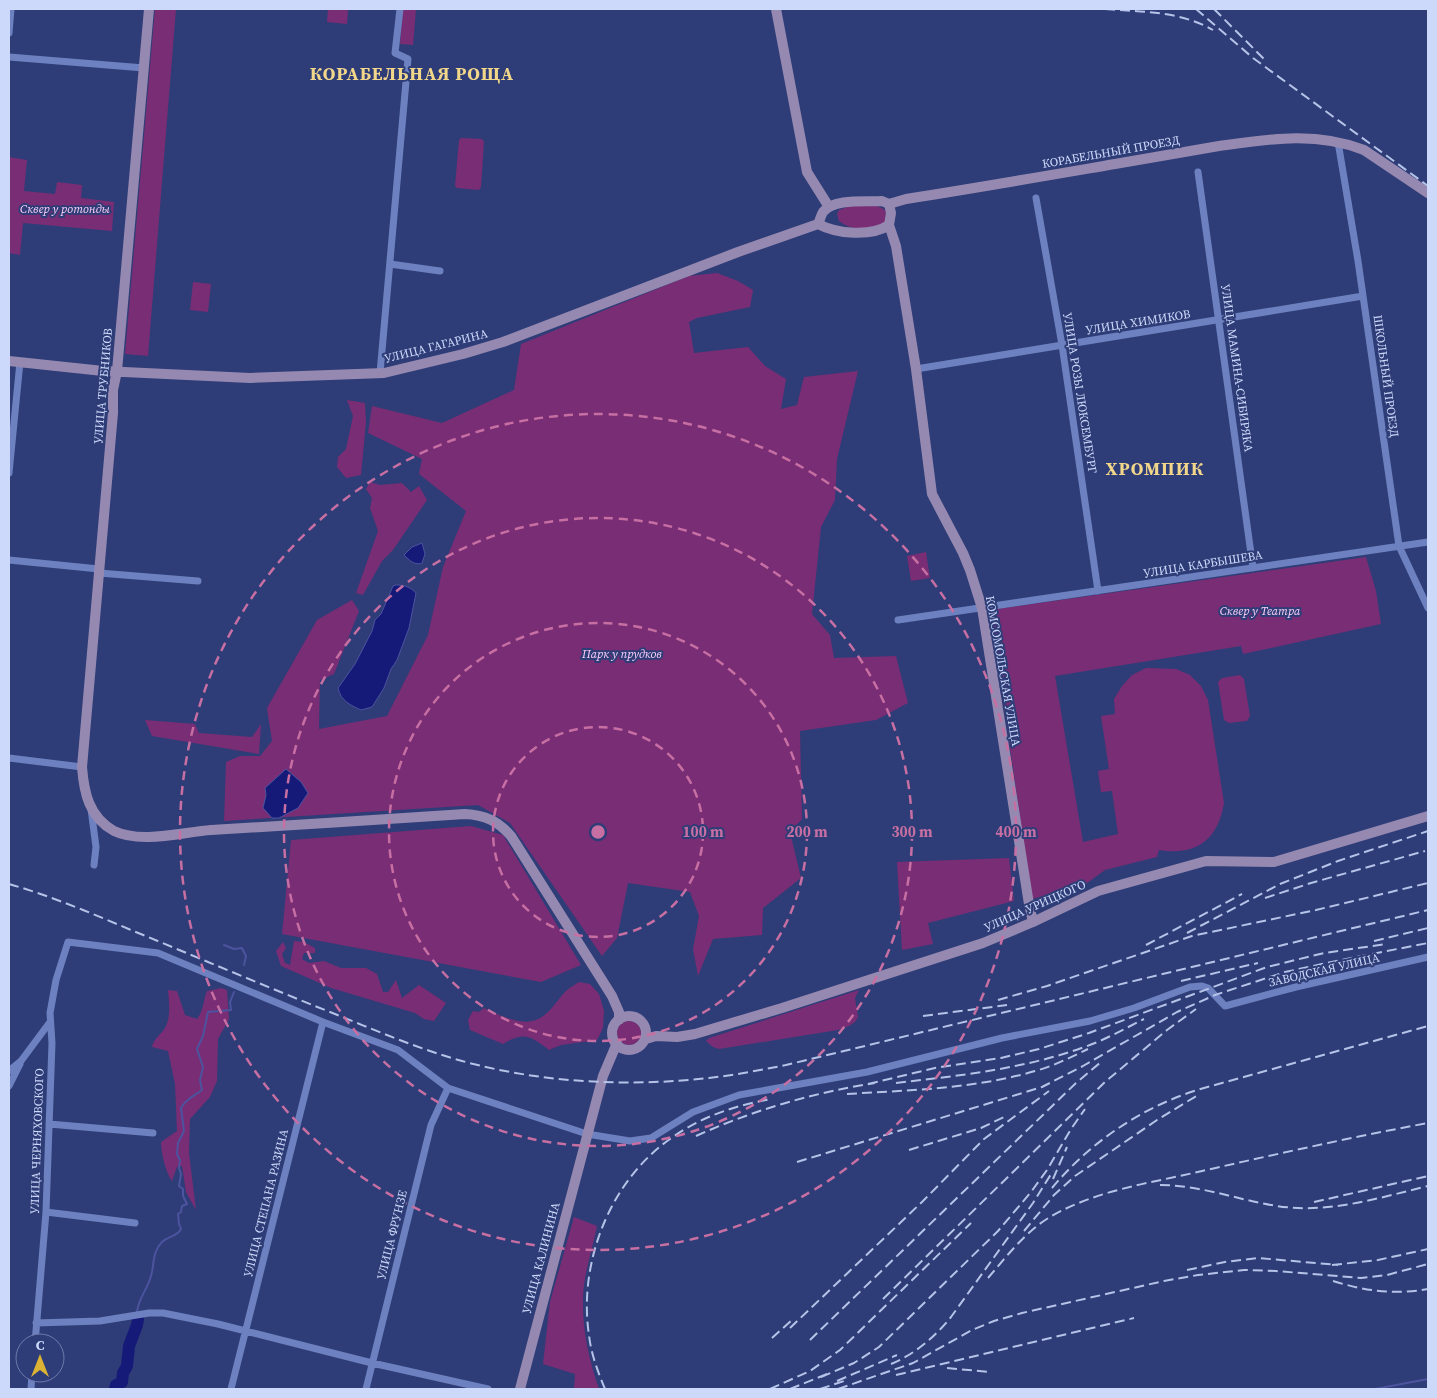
<svg xmlns="http://www.w3.org/2000/svg" width="1437" height="1398" viewBox="0 0 1437 1398" font-family="'Source Serif 4',serif">
<rect width="100%" height="100%" fill="#2e3d77"/>
<path fill="#792d74" d="M155,9H176L148,356L125,354Z
M328,9H348L347,24L327,22Z
M403,9H416L413,45L400,44Z
M461,138L482,139L484,142L481,187L479,190L457,188L455,186L459,140Z
M9,157L27,160L24,191L55,194L57,182L82,185L81,198L114,202L112,231L23,223L20,255L9,253Z
M853,205C865,205 877,203 886,211L885,225C867,228 855,233 839,221L837,214L839,210Z
M717,273L738,281L753,290L750,307L697,318L689,322L694,353L748,347L765,366L786,379L781,409L797,405L804,377L858,371L837,459L835,500L821,527L812,614L830,635L834,658L896,656L908,703L876,720L800,731L802,819L790,832L801,878L763,908L762,935L713,939L698,976L693,949L699,916L690,892L628,883L617,938L602,956L510,823L478,805L224,821L226,762L240,756H260L272,741L267,708L317,620L352,600L359,611L334,674L320,680L319,729L387,716L428,635L443,567L466,511L419,474L422,459L368,433L372,406L442,423L514,390L521,344L689,276Z
M193,282L211,284L208,312L190,310Z
M347,400L365,403L366,422L361,475L346,478L337,467L338,457L346,449L353,416Z
M370,482L380,485L402,483L411,492L419,486L427,500L393,550L382,561L363,595L356,593L378,531L370,508L372,498L366,489Z
M926,552L930,578L911,581L907,556Z
M1366,557L1376,591L1381,624L1243,654L1241,646L1055,676L1083,842L1118,834L1112,791L1101,792L1098,771L1109,769L1101,716L1115,714L1114,699L1122,686L1132,675L1146,668L1176,669L1190,675L1201,686L1208,700L1224,803C1218,840 1196,856 1159,850L1157,857L1105,870L1083,886L1032,899L990,610Z
M1240,675L1244,679L1250,716L1247,721L1229,723L1224,720L1218,682L1222,678Z
M145,720L195,724L199,733L252,737L261,724L259,754L152,736Z
M471,826L503,835L581,965L541,982L282,934L291,840Z
M1009,858L1014,901L928,923L933,944L902,950L897,862Z
M294,941L304,942L315,948V953H304L302,959L309,963L324,961L341,968H366L377,974L383,992H388L396,980L402,998L419,985L446,1003L434,1021L424,1019L415,1013L331,988L281,966L276,951L283,942L286,948L282,954L285,963L290,965Z
M579,982L590,984L599,994L604,1011L603,1028L597,1040L561,1045L549,1050C531,1036 524,1031 503,1044L470,1030L468,1020L473,1011L479,1012L484,1008C499,1015 522,1027 538,1019C550,1014 557,1000 566,991C570,987 575,985 579,982Z
M221,988L227,990L229,1019L218,1039L217,1081L210,1097L190,1119L189,1153L196,1210L186,1192L182,1166L177,1167L172,1181C166,1173 161,1153 161,1142L177,1131L175,1084L168,1051L152,1047C154,1038 162,1034 166,1026C171,1015 169,1002 168,990L177,991L185,1015L197,1019C204,1010 203,1001 207,991Z
M859,990L855,998L858,1017L855,1022L849,1026L838,1030L719,1049L713,1047L706,1041L709,1038Z
M617 1033a12 12 0 1 1 24 0a12 12 0 1 1-24 0Z
M574,1217L597,1226C593,1247 583,1277 583,1298C582,1329 589,1360 599,1389H574L575,1374L543,1364L550,1302Z"/>
<path fill="#151a78" stroke="#4c539f" d="M422,543L425,554L422,563C415,566 409,560 404,555L412,547Z
M396,585C405,585 410,587 416,593L409,628L397,660L391,669L384,688L372,707L361,710C350,705 341,701 338,688L355,664L372,631L375,620L381,614L393,586Z
M286,769L301,782L308,793L298,808L279,818H272L263,808L266,795L265,788Z"/>
<g fill="none" stroke-linecap="round" stroke-linejoin="round">
<path stroke="#4c539f" stroke-width="2" d="M224,945L234,949L242,948L246,956L244,965
M137,1312C138,1300 146,1291 150,1279C155,1267 151,1253 162,1242C168,1236 177,1237 181,1229L179,1224L178,1214L181,1212L182,1206L187,1204L183,1196V1189L179,1186L181,1174L179,1168L180,1160L177,1154L178,1143L184,1131L181,1108C186,1099 194,1096 202,1090L200,1080L203,1067L197,1049L203,1036L208,1012L231,1010L230,1002L234,992
M1375,1389L1428,1379"/>
<path stroke="#151a78" stroke-width="12" d="M115,1389L116,1385L122,1382L123,1373L127,1366L129,1346L137,1325L138,1319"/>
<path stroke="#6d81c0" stroke-width="7" d="M9,33L11,9
M9,57L144,68
M1338,142L1358,261L1399,546L1428,608
M1198,172L1253,568
M1036,198L1062,345L1098,591
M390,264L440,271
M916,369L1363,296
M380,373L408,59L395,53L400,9
M9,473L20,362
M9,560L99,569
M99,573L198,581
M898,620L1428,542
M9,758L82,767
M91,809L96,847L94,865
M9,1071L21,1061L50,1022
M9,1086L20,1064
M49,1124L153,1133
M46,1212L135,1223
M36,1323L100,1321L149,1313H163L218,1324L372,1363L488,1389
M35,1343L46,1212L52,1043L50,1013L56,980L68,942L158,953L323,1022L398,1050L448,1088L587,1134L630,1141L651,1138L693,1112L739,1095L867,1072L1002,1038L1090,1021L1134,1008L1190,987L1202,986L1208,988L1225,1006L1296,987L1428,957
M31,1389L32,1373
M231,1389L323,1022
M366,1389L431,1125L448,1088"/>
<path stroke="#9689b1" stroke-width="10" d="M149,9L117,371L113,390V413L82,767C84,793 89,817 114,831C141,844 183,832 211,830C296,825 380,820 465,814C485,815 498,821 511,836L612,996L619,1012V1020
M776,9L807,172L829,207
M882,201L889,204L891,213L889,225C871,237 837,234 818,224C820,220 821,215 823,212C833,198 867,202 882,201Z
M889,204L906,199C976,188 1045,176 1115,164C1150,158 1184,152 1219,146C1269,139 1316,131 1364,150L1428,193
M889,225L896,246L916,369L932,494L963,553L970,570L982,608L1029,904L1033,922
M9,361L103,371L250,378L384,373L463,354L503,342L738,252L818,224
M612 1033a17 17 0 1 1 34 0a17 17 0 1 1-34 0Z
M646,1039L656,1036L677,1037L695,1034L782,1008L983,943L1033,922L1098,891L1206,861L1274,862L1428,816
M520,1389L603,1076L617,1043"/>
<path stroke="#b6c3e8" stroke-width="2" stroke-dasharray="10 5" stroke-linecap="butt" d="M1105,9C1143,12 1180,11 1213,30
M1196,9L1253,58L1428,186
M1214,9L1266,61
M9,884C51,896 91,913 131,930C199,958 267,987 335,1014C377,1031 419,1049 462,1061C542,1083 628,1087 709,1078C735,1075 761,1070 786,1065L1428,910
M1265,898L1311,883L1425,851
M1187,933L1280,884L1338,861L1428,831
M1374,941L1428,928
M1146,945L1242,894
M1181,981L1258,963
M998,1000L1047,986L1192,936L1316,910L1428,883
M923,1016L1007,1005
M896,1083C964,1075 1032,1068 1095,1043C1112,1036 1128,1027 1144,1019
M868,1084L935,1068L1001,1058L1039,1049L1089,1033L1267,967L1324,953L1386,944
M847,1094C910,1090 974,1089 1035,1071C1054,1066 1071,1057 1088,1049
M696,1136C754,1110 812,1093 875,1083
M909,1150L981,1128L1006,1116
M797,1162L1042,1087L1083,1066L1177,1012L1215,995L1285,972L1341,960L1428,943
M1053,1179L1067,1147
M1160,1185C1200,1185 1238,1200 1277,1206C1329,1214 1378,1198 1428,1186
M1052,1188C1091,1141 1145,1105 1204,1088L1428,1026
M1314,1202L1428,1176
M1024,1231L1054,1195L1075,1176L1157,1120L1198,1095
M1332,1265L1378,1260L1428,1249
M1187,1270L1225,1262L1258,1258L1338,1265
M988,1278C1007,1256 1025,1232 1050,1217C1096,1190 1151,1183 1202,1171C1277,1154 1352,1137 1428,1123
M1333,1281C1365,1291 1395,1295 1428,1289
M883,1299L1105,1082L1167,1030L1196,1009
M790,1328L923,1201L984,1139L1049,1091
M772,1338L792,1320
M810,1340L1076,1083L1101,1062
M891,1364C915,1354 935,1337 951,1317L1033,1203L1053,1171
M947,1368L990,1372
M896,1375L1134,1318
M821,1377L854,1363L879,1347L998,1231L1031,1192L1047,1170L1071,1129L1085,1109
M837,1381L897,1355
M605,1389C598,1372 591,1354 589,1335C578,1263 610,1181 670,1139C700,1117 736,1105 772,1099
M770,1389L810,1371L840,1350L971,1223
M790,1389L827,1374
M820,1389L844,1381
M838,1389L913,1363L972,1330L994,1321L1022,1313L1164,1281L1198,1275L1244,1270L1276,1271L1361,1278L1387,1275L1428,1264"/>
</g>
<g fill="none" stroke="#c76fa3" stroke-width="2.5" stroke-dasharray="9 6">
<circle cx="598" cy="832" r="105"/>
<circle cx="598" cy="832" r="209"/>
<circle cx="598" cy="832" r="314"/>
<circle cx="598" cy="832" r="418"/>
</g>
<g text-anchor="middle" dominant-baseline="central" stroke-width="4" stroke-linejoin="round" paint-order="stroke">
<g font-size="12" fill="#cdd9fb" stroke="#2e3d77">
<text transform="translate(1111 152) rotate(-10)">КОРАБЕЛЬНЫЙ ПРОЕЗД</text>
<text transform="translate(1138 322) rotate(-9)">УЛИЦА ХИМИКОВ</text>
<text transform="translate(436 346) rotate(-14)">УЛИЦА ГАГАРИНА</text>
<text transform="translate(1237 368) rotate(82)">УЛИЦА МАМИНА-СИБИРЯКА</text>
<text transform="translate(1386 376) rotate(82)">ШКОЛЬНЫЙ ПРОЕЗД</text>
<text transform="translate(103 386) rotate(-85)">УЛИЦА ТРУБНИКОВ</text>
<text transform="translate(1080 393) rotate(81)">УЛИЦА РОЗЫ ЛЮКСЕМБУРГ</text>
<text transform="translate(1203 564) rotate(-9)">УЛИЦА КАРБЫШЕВА</text>
<text transform="translate(1003 671) rotate(80)">КОМСОМОЛЬСКАЯ УЛИЦА</text>
<text transform="translate(1035 906) rotate(-24)">УЛИЦА УРИЦКОГО</text>
<text transform="translate(1324 970) rotate(-13)">ЗАВОДСКАЯ УЛИЦА</text>
<text transform="translate(37 1141) rotate(-88)">УЛИЦА ЧЕРНЯХОВСКОГО</text>
<text transform="translate(266 1203) rotate(-76)">УЛИЦА СТЕПАНА РАЗИНА</text>
<text transform="translate(392 1235) rotate(-76)">УЛИЦА ФРУНЗЕ</text>
<text transform="translate(541 1258) rotate(-75)">УЛИЦА КАЛИНИНА</text>
</g>
<g font-size="12" font-style="italic" fill="#fdcff7" stroke="#2e3d77">
<text x="65" y="209">Сквер у ротонды</text>
<text x="1260" y="611">Сквер у Театра</text>
<text x="622" y="654">Парк у прудков</text>
</g>
<g font-size="18" font-weight="bold" letter-spacing="1" fill="#f2d68a" stroke="#2e3d77">
<text x="412" y="73">КОРАБЕЛЬНАЯ РОЩА</text>
<text x="1155" y="468">ХРОМПИК</text>
</g>
</g>
<circle cx="598" cy="832" r="8" fill="#c76fa3" stroke="#2e3d77" stroke-width="2.5"/>
<g font-size="15" text-anchor="middle" font-weight="bold" fill="#c76fa3" stroke="#2e3d77" stroke-width="4" stroke-linejoin="round" paint-order="stroke">
<text x="703" y="837">100 m</text>
<text x="807" y="837">200 m</text>
<text x="912" y="837">300 m</text>
<text x="1016" y="837">400 m</text>
</g>
<rect width="1437" height="1398" fill="none" stroke="#cdd9fb" stroke-width="20"/>
<g transform="translate(40 1358)"><circle r="24" fill="#2e3d77" stroke="#6e7bac"/>
<path d="M0-4L9 19L0 12L-9 19Z" fill="#dbb233"/>
<text y="-8" font-size="14" font-weight="bold" text-anchor="middle" fill="#cdd9fb">С</text>
</g>
</svg>
